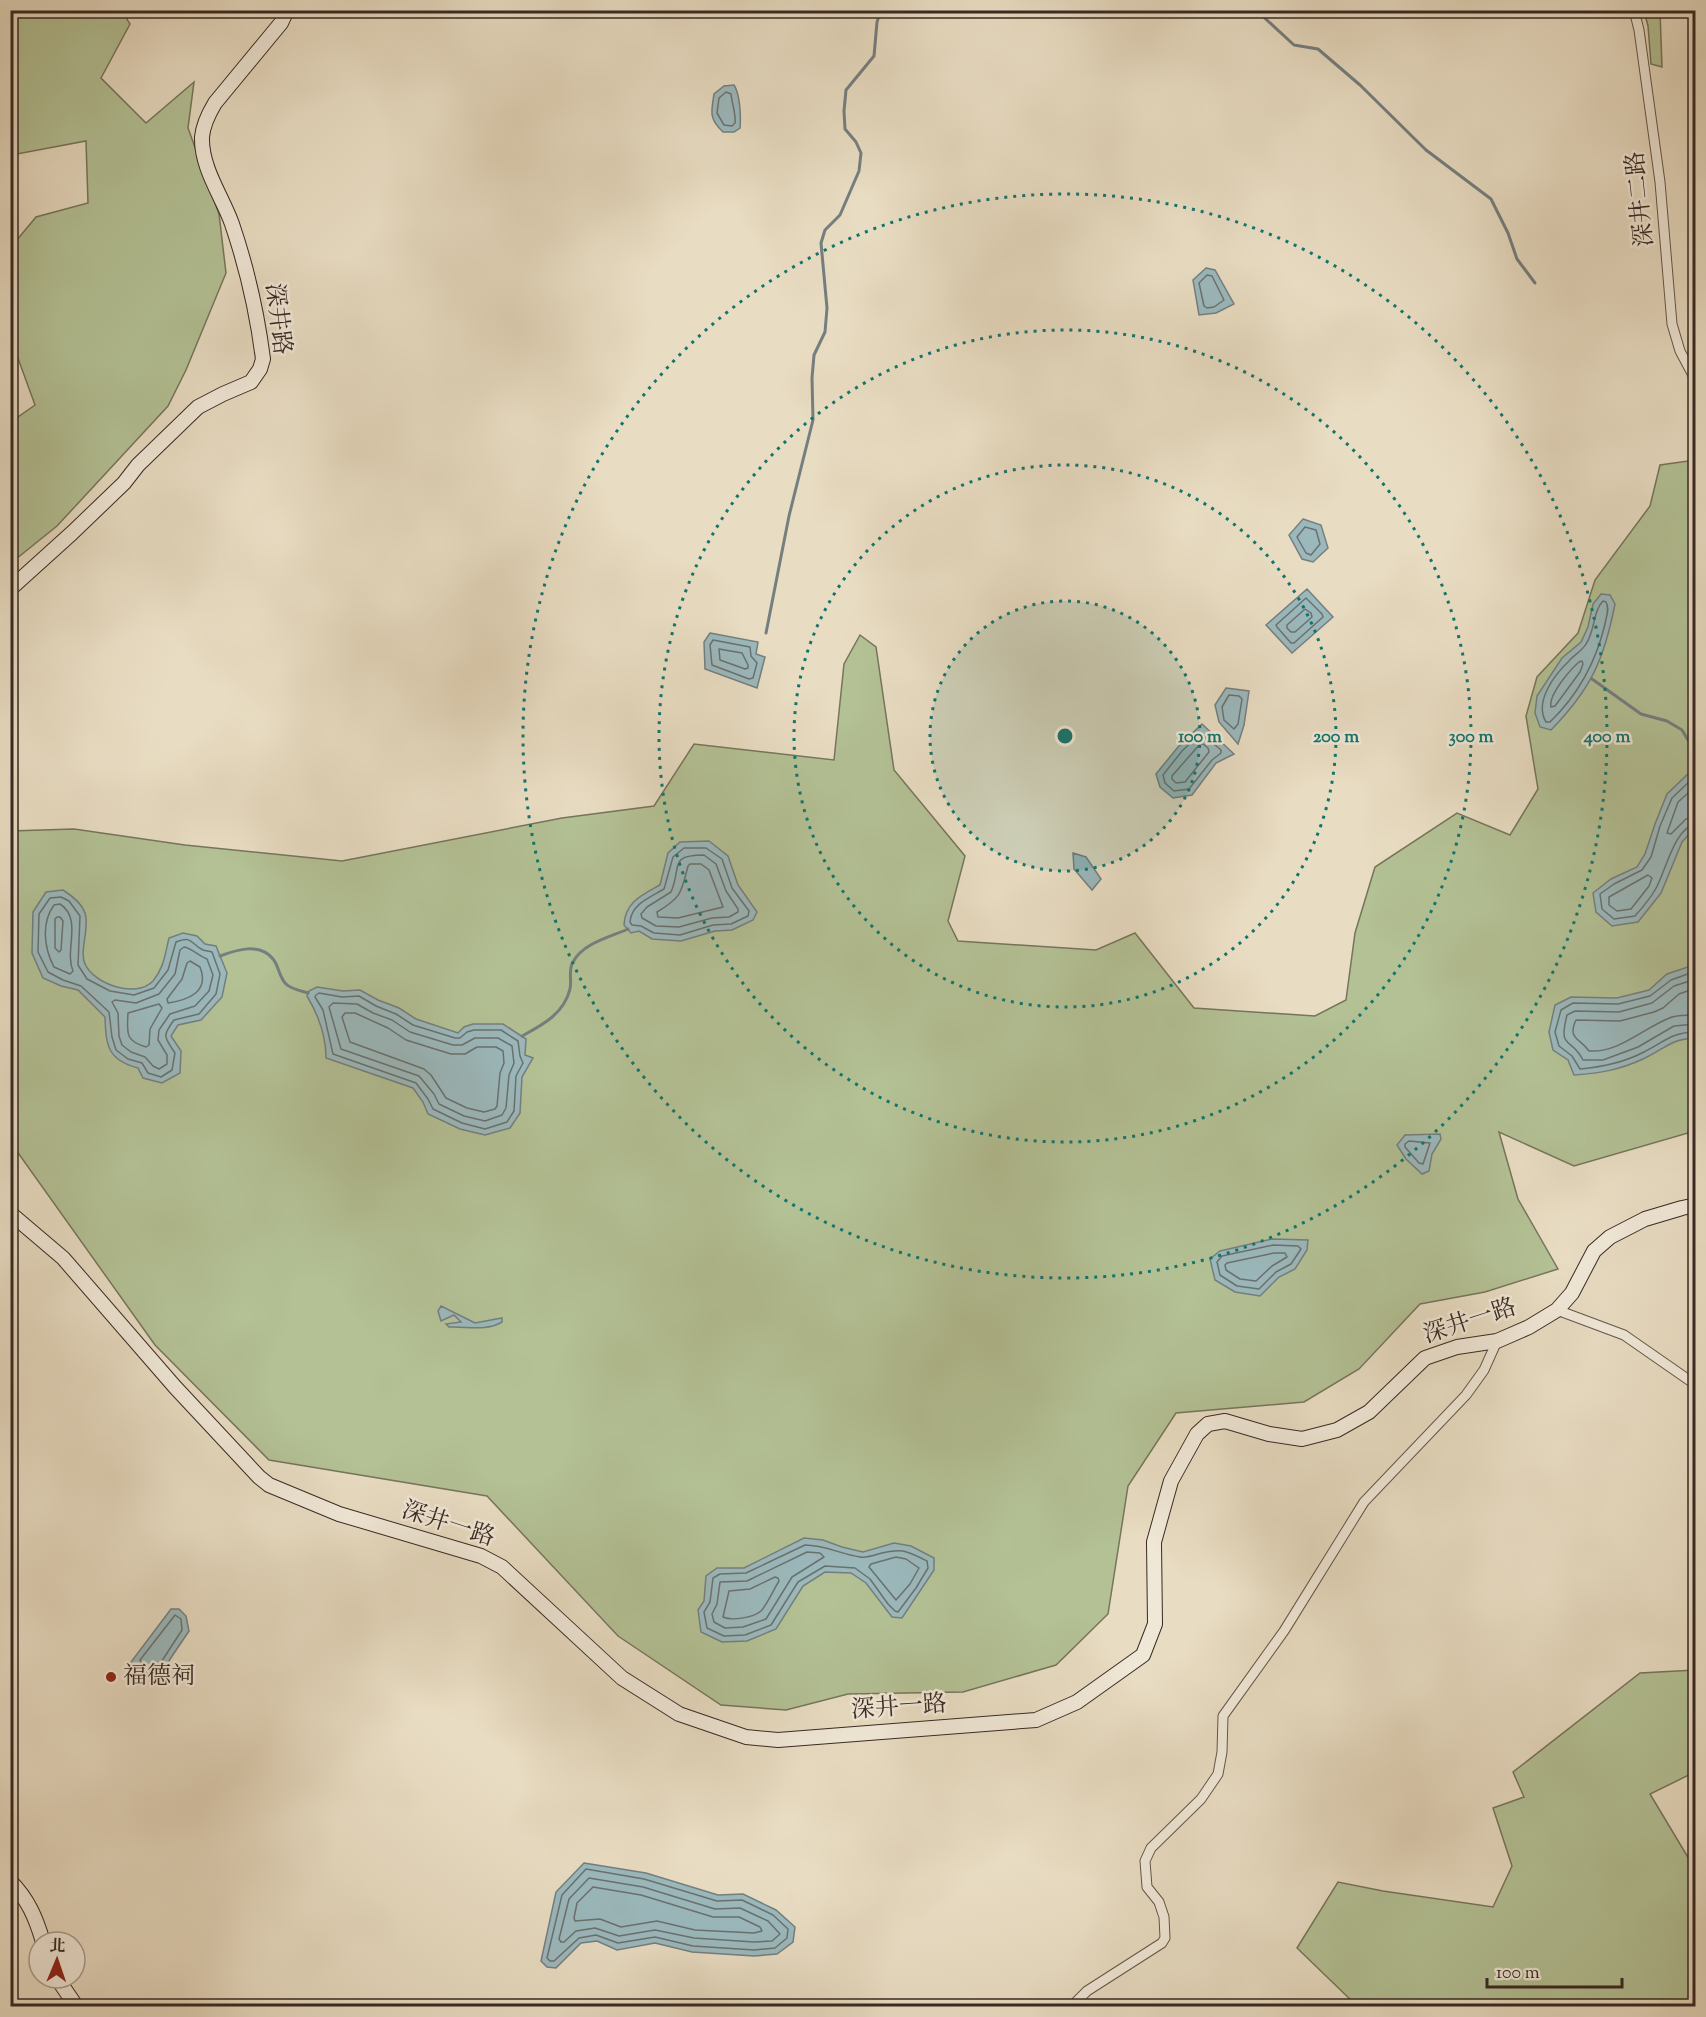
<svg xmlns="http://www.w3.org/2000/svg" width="1706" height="2017" viewBox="0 0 1706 2017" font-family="'Sorts Mill Goudy','Noto Serif TC',serif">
<rect width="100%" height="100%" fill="#e8dcc2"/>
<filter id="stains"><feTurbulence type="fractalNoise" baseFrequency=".00333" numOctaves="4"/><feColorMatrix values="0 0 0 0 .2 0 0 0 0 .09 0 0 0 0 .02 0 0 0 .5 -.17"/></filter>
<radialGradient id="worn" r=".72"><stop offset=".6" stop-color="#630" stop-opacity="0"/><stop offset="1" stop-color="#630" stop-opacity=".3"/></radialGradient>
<path fill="#b3c195" stroke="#76755c" stroke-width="1.5" d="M11,11H122L130,24L101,78L146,123L194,82L188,128L219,214L226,273L186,370L168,406L57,526L11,563V422L35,405L15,350L11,345V247L36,217L88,203L86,141L17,154L11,149Z
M1644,11H1660L1662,67L1651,64L1648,26Z
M1695,460V1131L1574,1166L1499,1132L1518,1199L1558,1269L1485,1292L1420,1304L1359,1369L1304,1402L1176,1413L1128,1486L1108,1614L1056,1665L963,1692L848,1694L786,1710L721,1705L618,1636L487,1496L269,1460L155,1345L11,1143L10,831L74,829L185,845L342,861L562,818L654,806L694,744L834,760L844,664L860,635L876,647L894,770L965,856L948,921L958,941L1096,950L1135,933L1194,1008L1315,1016L1346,1000L1355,933L1375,867L1457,813L1510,835L1538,789L1526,716L1537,677L1578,633L1595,580L1650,506L1660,465Z
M1695,1670V1772L1650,1794L1695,1869V2006H1355V2004L1297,1948L1338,1882L1383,1891L1493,1907L1512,1866L1493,1808L1524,1797L1513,1772L1640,1673Z"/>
<path fill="#9bb9bd" stroke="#747f80" stroke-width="1.5" d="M734,85C740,94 741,116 740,128L734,132H723C709,119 711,112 714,94L724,86Z
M1206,268L1215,270L1234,304L1216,313L1199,315L1193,280Z
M1303,519L1321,525L1328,548L1313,562L1302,559L1289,535Z
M1307,589L1333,617L1292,653L1266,625Z
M1601,594L1610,595L1615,604C1604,660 1591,689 1551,730L1540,727L1535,713L1537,696L1562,658L1581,642L1588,627L1593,604Z
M710,633L758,642L756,654L765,657L757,688L705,669L704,642Z
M1226,688L1249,691L1244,725L1238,744L1219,722L1215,705Z
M1202,724L1234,754L1216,763L1192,795L1173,798L1160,787L1156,774L1178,747Z
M1695,772V828L1682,842L1661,893L1638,922L1612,926L1596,912L1593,893L1611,879L1637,867L1645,854L1655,824L1667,794L1688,774Z
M709,841L728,856L738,885L757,912L753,920L732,930L715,931L681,941L652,939L639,931L631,933L624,925C625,902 642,895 660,885L668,853L680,842Z
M1073,853L1086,857L1101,879L1092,890L1074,869Z
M63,890C71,895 82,904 85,913C90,927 79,951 85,964C94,984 136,999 153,981C164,968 165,954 169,938L183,933L197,936L205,944L216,946L227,973L222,997L201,1020L178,1025L171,1036L181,1051L180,1073L162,1083L143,1078L138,1068C107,1060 106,1045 105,1017L78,990L61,986L43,978L32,953L33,912L46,892Z
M1695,963V1038C1670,1039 1665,1049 1643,1059C1619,1070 1601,1073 1574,1075L1568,1060L1553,1050L1549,1032L1555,1005L1571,997L1617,998L1649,990L1667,974L1694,965Z
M317,987L343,991L360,990L378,1000L399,1008L416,1019L458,1033L464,1027L473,1024H503L526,1039L525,1055L533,1058L522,1077L520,1113L510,1128L485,1135L460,1129L428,1114L423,1102L413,1088L326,1058C326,1035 319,1016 307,996L309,991Z
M1440,1134L1441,1139L1432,1154L1429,1171L1422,1174L1406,1159L1397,1145L1405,1135Z
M1272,1239L1308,1240L1307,1250L1295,1269L1279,1277L1260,1296L1235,1292L1215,1280L1210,1259L1220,1251Z
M441,1306L475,1323L502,1318V1322C485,1332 467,1326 449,1327L446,1324L461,1322L454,1315L441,1321L438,1311Z
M804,1538L823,1540L842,1547L863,1552L894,1543L911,1546L934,1558V1570L902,1618L892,1617L866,1583L851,1573L825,1572L803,1586L776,1629L747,1641L722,1642L701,1632L698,1610L704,1601L706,1576L717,1568H744Z
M171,1609H179L186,1616L189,1631L158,1677L152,1679L131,1662Z
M584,1863L646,1873L718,1895L743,1894L776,1910L795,1927L793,1942L777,1954L754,1956L692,1952L655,1943L617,1950L597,1941L581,1943L556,1968L547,1967L541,1961L556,1892Z"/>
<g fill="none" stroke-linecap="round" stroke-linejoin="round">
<path stroke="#6a7170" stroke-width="1.5" d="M726,92L731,94C732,104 736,113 735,123L732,126L724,125L717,113L719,98Z
M1207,275L1212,276L1224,300L1214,307L1207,308L1204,306L1199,283Z
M1305,527L1316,530L1320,544L1311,555L1306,553L1297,537Z
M1306,598L1322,614L1323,617L1294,643H1291L1277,627L1276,625Z
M1603,601L1606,602C1610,609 1606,617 1605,624C1596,662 1578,695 1550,722H1546C1534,702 1554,675 1569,661C1574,655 1582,651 1586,644C1595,631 1593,611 1603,601Z
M1305,609L1311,613L1312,617L1295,632H1291L1287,628V625Z
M713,640L750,647L751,656L757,663L753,678L749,679L712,665L710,645Z
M719,649L742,653L748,665V668L745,669L720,660Z
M1579,662L1582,661L1583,664L1580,672L1555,706L1551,707C1548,695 1570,670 1579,662Z
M1229,695L1239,696L1242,699L1238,724L1234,729L1224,720L1222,707Z
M1201,733L1221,750V753L1212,760L1189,789L1174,791L1165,783L1163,775L1182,751Z
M1200,744H1203L1208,748L1209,752L1185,782L1176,783L1172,779V776Z
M1696,778L1691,780L1672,798L1660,826L1651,857L1642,870L1614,884L1600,894L1602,909L1614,919L1635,916C1642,908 1650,899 1655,890C1665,874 1674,827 1696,824
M1696,786L1678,802L1667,833L1671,834L1686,819L1696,817
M684,848H706L722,859L732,888L749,911L748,916L731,924L713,925L680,935L654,933L641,926L632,925L630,922C631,904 651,897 664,889L673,857Z
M704,855L716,864L726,891L738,909V912L729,917L712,918L679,927L656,926L642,918L641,914L647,907L671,892C682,867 668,855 704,855Z
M690,864H701L709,870L723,907L678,918L658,917L657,912C682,897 681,893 688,866Z
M1648,875L1652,878L1649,886L1631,909L1617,911L1609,905V897Z
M61,897L69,901L80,916L78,965L87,979L110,991L134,995L154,988L168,970L176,942C193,935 190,944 203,950C206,951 209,951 212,952L220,974L216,994L199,1014L174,1020C162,1036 164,1037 175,1053L172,1070L161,1077L148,1073L142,1063L128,1059L116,1050L112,1037L109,1012L81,986L63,980L48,972L38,952L39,914L50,898Z
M60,904C83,919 64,950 73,971L70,974L54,967C44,948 41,923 54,905Z
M57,917H60L63,921L61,950L59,952L55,948V919Z
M184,947C191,948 199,956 207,959L213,975L209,991L195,1006L170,1014L159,1030L158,1040L167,1055V1064L159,1069L153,1066L145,1057L131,1052L122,1045L119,1036L118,1013L112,1002L115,1000L136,1003L159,994L175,974L180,950Z
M190,961L200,967C210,992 188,1000 168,1003L167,999L182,979L187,963Z
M1696,971L1671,980L1650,996L1618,1004L1573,1003L1561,1010L1555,1032L1559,1046L1572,1056L1580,1069C1602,1067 1623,1063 1644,1052C1664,1042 1672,1032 1696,1032
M1696,979L1674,986L1652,1003L1619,1012L1575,1011L1567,1015C1558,1051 1571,1036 1583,1060H1603L1638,1047L1674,1026L1696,1024
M1696,988L1679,994L1663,1008L1654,1012L1620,1021L1576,1020C1567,1039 1580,1038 1589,1051C1620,1053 1644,1027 1672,1017C1679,1015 1688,1015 1696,1015
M319,993L342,997L359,996L376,1006L396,1014L413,1025L455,1038H460L467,1032L474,1030H501L518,1041L520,1056L523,1063L516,1076L514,1111L507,1122L485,1129L462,1123L433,1109L428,1099L416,1083L333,1054L323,1010L315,997L316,995Z
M333,1003L357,1004L373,1013L392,1020L410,1032L453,1045H462L475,1038H498L512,1046L514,1063L509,1075L506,1108L502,1115L485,1121L464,1116L439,1104L434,1094L419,1076L341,1049L329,1007Z
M159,1004L162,1008L150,1029L149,1045L146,1047C125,1041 127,1033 128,1013Z
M345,1013H355L388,1028L406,1040L451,1054H465L477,1047H496L503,1051L504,1063L500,1073L497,1106L495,1109L484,1112L467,1108L446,1098L431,1075L424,1069L350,1042L342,1017Z
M1409,1141L1430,1143L1423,1164L1419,1163L1405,1147V1144Z
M1273,1245L1298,1246L1301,1249L1291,1264L1276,1272L1259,1289L1237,1286L1220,1275L1217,1262L1222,1256Z
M1274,1253H1285L1287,1257L1272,1266L1256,1281L1240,1279L1226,1270L1225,1265L1227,1263Z
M805,1545C824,1545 841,1554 860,1557C866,1558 872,1556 878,1554C902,1548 905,1550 927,1561L928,1568L916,1588L898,1612L895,1611L888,1604L870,1579L855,1568L825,1566L798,1582L771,1625L745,1635L724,1636L707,1628L704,1612L710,1602L713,1578L720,1574L746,1573Z
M807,1552L820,1553L824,1557L792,1577L766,1619L743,1627L725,1628L714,1622L712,1614L717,1604L720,1582L747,1581Z
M896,1557L906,1559L919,1568L910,1584L896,1600L869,1567L871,1564Z
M775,1577L778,1578L779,1581C774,1589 766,1606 761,1611C753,1618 731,1621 723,1617L729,1591L750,1589Z
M175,1615L181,1619L182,1630L156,1670L152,1671L141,1663L140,1660Z
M586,1869L644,1879L717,1901L742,1900L773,1915L788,1929L787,1938L775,1948L754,1950L693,1946L655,1937L618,1943L596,1935L579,1938L554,1961H550L547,1958L562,1895Z
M589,1878L643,1887L715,1909L740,1908L768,1921L780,1934L772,1941L754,1942L694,1938L655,1930L619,1936L595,1928L576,1931L564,1942H561L559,1939L569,1899Z
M593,1887L641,1895L713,1917H739L760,1927L762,1931L754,1933L695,1930L657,1921L621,1927L600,1919L575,1921L574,1918L577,1903Z"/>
<path stroke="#747f80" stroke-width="3" d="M1256,10L1294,45L1318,49L1360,85L1426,150L1491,199L1508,233L1517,259L1535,283
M766,633L789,516L813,420L812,378L814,355L825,332L827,308L821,243L825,230L840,215L859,171L861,153L856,142L845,129L844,111L846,90L874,56L877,22L881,10
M1592,679L1641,714L1667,721L1682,730L1691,745L1695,772
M220,956C236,950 260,942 273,959C279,966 279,977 286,984C291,989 301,991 308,993
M522,1036C542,1025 564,1014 570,989C572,981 568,969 573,962C583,943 610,937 628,929"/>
<defs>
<path id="street" d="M1634,10L1639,30L1660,182L1672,324L1680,351L1696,381
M1557,1310L1624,1335L1696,1385
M1072,2006L1087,1991L1162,1943L1165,1938L1164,1917L1159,1902L1147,1887L1145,1861L1151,1848L1201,1799L1218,1774L1222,1752L1223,1716L1284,1631L1364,1502L1466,1395L1484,1370L1497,1341"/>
<path id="secondary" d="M10,589L72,533L124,483L138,465L198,407L223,394L251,382L260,369L263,359C257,312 247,268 232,224C222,196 201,168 202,137C203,125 209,113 215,103L281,23L287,10
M10,1213L63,1258L175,1387L259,1477L269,1485L339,1514L481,1556L502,1567L622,1678L679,1714L746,1737L778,1740L1036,1720L1077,1702L1143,1655L1155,1624L1154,1542L1171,1481L1197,1434L1208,1424L1225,1421L1269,1434L1302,1439L1337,1430L1369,1412L1425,1358L1457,1347L1497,1341L1529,1327L1557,1310L1572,1293L1594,1251L1610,1237L1645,1219L1682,1208L1696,1205
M10,1881C28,1899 36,1918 43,1942
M57,1978L76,2006"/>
</defs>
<use href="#street" stroke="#65564c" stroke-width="11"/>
<use href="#secondary" stroke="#392924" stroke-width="16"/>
<use href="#street" stroke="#f0e8d7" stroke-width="9"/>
<use href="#secondary" stroke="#f0e8d7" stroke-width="14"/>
</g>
<circle cx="1065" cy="736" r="135" fill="#0f766e" fill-opacity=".12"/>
<g fill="none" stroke="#0f766e" stroke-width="3" stroke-dasharray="3 6">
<circle cx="1065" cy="736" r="135"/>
<circle cx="1065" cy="736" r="271"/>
<circle cx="1065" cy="736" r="406"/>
<circle cx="1065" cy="736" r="542"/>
</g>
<circle fill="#8f2418" stroke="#f0e8d7" stroke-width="2" cx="111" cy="1677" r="6"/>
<g text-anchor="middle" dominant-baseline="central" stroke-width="5" stroke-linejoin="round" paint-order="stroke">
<g font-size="24" fill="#392924" stroke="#f0e8d7">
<text transform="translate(1641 199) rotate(-96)">深井二路</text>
<text transform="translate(277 319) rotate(83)">深井路</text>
<text transform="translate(1470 1322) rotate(-18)">深井一路</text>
<text transform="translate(448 1525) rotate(18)">深井一路</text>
<text transform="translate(899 1708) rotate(-4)">深井一路</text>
</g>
<g font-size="24" fill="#392924" stroke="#f0e8d7" text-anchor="start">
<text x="123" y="1677">福德祠</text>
</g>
</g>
<circle cx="1065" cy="736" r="9" fill="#0f766e" stroke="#f0e8d7" stroke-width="3"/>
<g font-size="18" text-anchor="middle" font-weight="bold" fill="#0f766e" stroke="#f0e8d7" stroke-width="5" stroke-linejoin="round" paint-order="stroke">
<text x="1200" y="742">100 m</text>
<text x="1336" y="742">200 m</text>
<text x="1471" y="742">300 m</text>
<text x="1607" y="742">400 m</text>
</g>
<rect width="1706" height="2017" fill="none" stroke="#e8dcc2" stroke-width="36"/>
<rect x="12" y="12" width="1682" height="1993" fill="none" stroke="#392924" stroke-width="3"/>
<rect x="18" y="18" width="1670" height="1981" fill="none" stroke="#392924" stroke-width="1.5"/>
<g transform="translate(57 1960) rotate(2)"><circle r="28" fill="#f0e8d7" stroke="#a79c8f" stroke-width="1.5"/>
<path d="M0-4.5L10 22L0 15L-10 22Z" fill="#8f2418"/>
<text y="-9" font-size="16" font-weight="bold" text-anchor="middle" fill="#392924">北</text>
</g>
<path d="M1487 1978v9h135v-9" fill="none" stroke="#392924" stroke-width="3"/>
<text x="1496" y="1978" font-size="18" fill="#392924" stroke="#f0e8d7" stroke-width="4.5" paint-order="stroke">100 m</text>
<rect width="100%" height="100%" filter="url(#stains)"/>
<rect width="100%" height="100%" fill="url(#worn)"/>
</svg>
